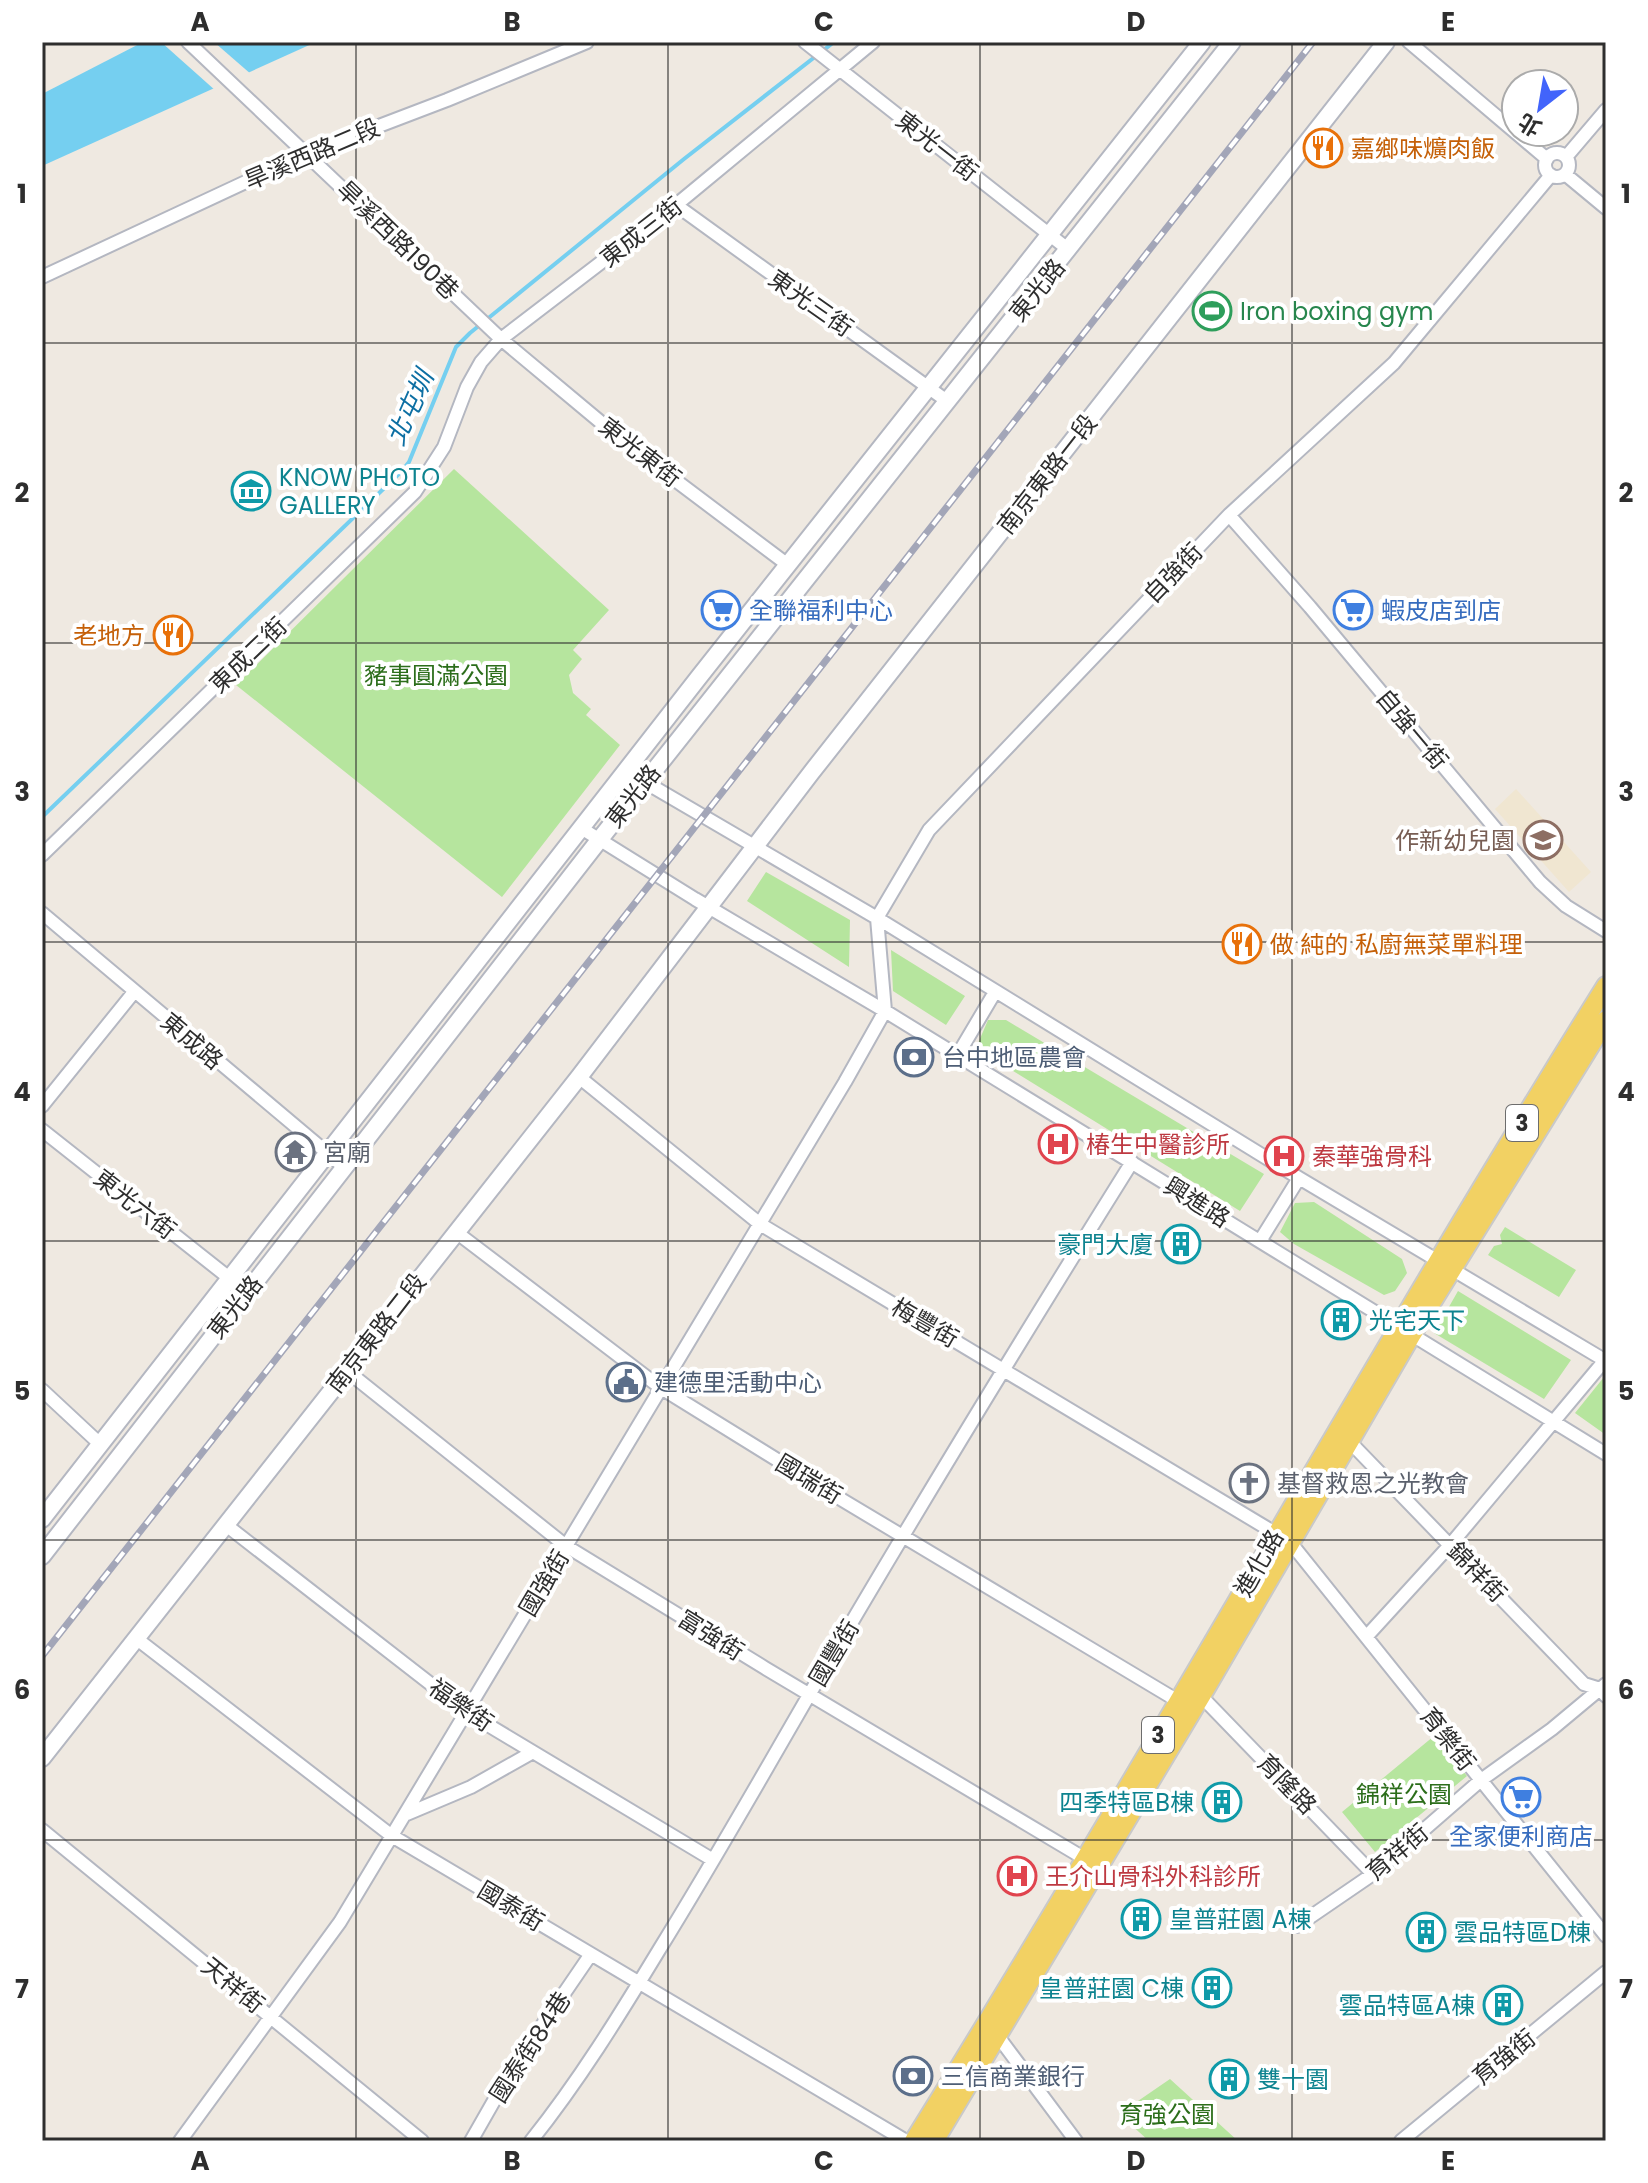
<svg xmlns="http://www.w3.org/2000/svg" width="1648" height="2183" viewBox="0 0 1648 2183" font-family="Poppins,'Noto Sans TC',sans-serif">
<rect width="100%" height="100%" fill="#efe9e1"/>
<path fill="#f0e6d1" d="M1516,789L1591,872L1569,892L1495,809Z"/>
<path fill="#b6e59e" d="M454,469L609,610L573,650L582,659L569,675L573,693L591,709L586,715L620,745L502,897L236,685Z
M766,872L850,920L849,967L747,901Z
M891,950L965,996L946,1025L893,991Z
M988,1020H1006L1264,1174L1240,1211L976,1048Z
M1314,1202L1402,1259L1407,1273L1395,1291L1384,1295L1294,1244L1280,1232L1295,1203Z
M1505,1227L1576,1270L1559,1297L1488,1255L1494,1246L1502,1244L1500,1235Z
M1458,1291L1571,1360L1544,1399L1434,1333Z
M1604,1377L1606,1378V1435L1575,1413Z
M1434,1736L1467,1776L1375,1852L1342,1812Z
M1170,2079L1238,2141H1149L1119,2114Z"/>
<path fill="#75cff0" d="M143,42H316L42,166V94Z"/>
<path fill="#efe9e1" d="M161,42H214L252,75L216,91Z"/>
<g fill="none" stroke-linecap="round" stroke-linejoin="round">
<path stroke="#75cff0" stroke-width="4" d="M42,817L401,472L409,462L456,347L470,333L684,159L834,42"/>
<defs>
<path id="street" d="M188,42L501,339L622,440L788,565
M805,42L1069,250
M1409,42L1547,159
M1545 165a12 12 0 1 1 24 0a12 12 0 1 1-24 0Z
M1566,157L1606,110
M1565,174L1606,208
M676,205L947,401
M42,277L308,153L447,100L587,42
M1229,515L1310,607L1540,882L1566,906L1606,931
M626,771L877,918L1299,1178L1606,1361
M581,828L695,899L885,1011L1606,1454
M42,855L415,492L444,447L467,387L481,362L501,339L676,205L873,42
M42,913L344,1167
M957,1056L995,992
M579,1077L760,1224L1290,1542L1606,1936
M42,1106L134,992
M42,1130L228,1277
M456,1232L661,1388L829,1492L1178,1701
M1260,1241L1299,1178
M347,1371L566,1546L765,1668L1092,1863
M42,1390L100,1444
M1350,1442L1584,1684L1600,1689L1606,1696
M226,1525L468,1713L713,1860
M1367,1636L1451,1544L1605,1360
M137,1639L392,1836L906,2141
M1201,1696L1373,1874
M407,1814L471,1787L533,1752
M42,1830L422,2141
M1297,1926L1373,1874L1481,1780L1552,1729L1606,1684
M997,2035L1076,2141
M180,2141L340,1922L845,1082L885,1011L877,918L929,830L1229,515L1394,363L1551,175
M471,2141L511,2071L591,1954
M531,2141C579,2081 619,2016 659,1950C711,1866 760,1780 809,1695C914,1515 1022,1338 1132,1162
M1401,2141L1606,1972"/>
<path id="secondary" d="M42,1519L699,677L1202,42
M42,1556L600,839L1232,42
M42,1758L579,1077L811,773L1386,42"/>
<path id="primary" d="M914,2141C1151,1760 1368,1367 1606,986
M934,2141L1201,1696L1412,1334L1606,1020"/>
</defs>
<use href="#street" stroke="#b4b7c1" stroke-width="16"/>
<use href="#secondary" stroke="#b4b7c1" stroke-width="20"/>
<use href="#primary" stroke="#c9c9c9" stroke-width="22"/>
<use href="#street" stroke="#fff" stroke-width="12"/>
<use href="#secondary" stroke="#fff" stroke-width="16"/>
<use href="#primary" stroke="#f2d163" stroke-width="18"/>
<defs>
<path id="rail" d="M42,1656L1313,42"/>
</defs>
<use href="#rail" stroke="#a3a6b8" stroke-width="7"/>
<use href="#rail" stroke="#fff" stroke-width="4" stroke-dasharray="12" stroke-linecap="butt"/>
</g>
<path fill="none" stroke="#2e2e2e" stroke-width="2" stroke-opacity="0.55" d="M356,42V2141M668,42V2141M980,42V2141M1292,42V2141M42,343H1606M42,643H1606M42,942H1606M42,1241H1606M42,1540H1606M42,1840H1606"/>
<defs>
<symbol id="restaurant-ring" viewBox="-11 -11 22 22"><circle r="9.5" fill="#fff" stroke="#e8710a" stroke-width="1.5"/><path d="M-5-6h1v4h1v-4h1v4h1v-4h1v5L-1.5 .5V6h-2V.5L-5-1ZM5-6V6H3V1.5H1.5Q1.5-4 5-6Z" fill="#e8710a"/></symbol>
<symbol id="stadium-ring" viewBox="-11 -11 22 22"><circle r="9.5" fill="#fff" stroke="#2e9e5b" stroke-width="1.5"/><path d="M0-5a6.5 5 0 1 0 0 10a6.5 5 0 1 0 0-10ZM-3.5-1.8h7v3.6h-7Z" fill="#2e9e5b"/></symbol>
<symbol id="museum-ring" viewBox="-11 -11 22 22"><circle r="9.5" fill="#fff" stroke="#0f9aa8" stroke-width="1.5"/><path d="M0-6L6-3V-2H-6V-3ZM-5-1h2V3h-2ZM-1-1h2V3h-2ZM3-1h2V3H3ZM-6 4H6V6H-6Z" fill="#0f9aa8"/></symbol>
<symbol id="supermarket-ring" viewBox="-11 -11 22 22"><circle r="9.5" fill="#fff" stroke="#3f7fe0" stroke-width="1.5"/><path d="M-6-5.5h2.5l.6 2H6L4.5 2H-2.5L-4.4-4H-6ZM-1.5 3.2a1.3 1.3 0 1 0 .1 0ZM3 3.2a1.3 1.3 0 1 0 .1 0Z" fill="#3f7fe0"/></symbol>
<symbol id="school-ring" viewBox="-11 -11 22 22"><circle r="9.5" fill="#fff" stroke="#8d6e63" stroke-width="1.5"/><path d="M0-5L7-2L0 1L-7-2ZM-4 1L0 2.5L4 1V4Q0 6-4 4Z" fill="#8d6e63"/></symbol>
<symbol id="bank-ring" viewBox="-11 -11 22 22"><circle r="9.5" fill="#fff" stroke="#5c6f8a" stroke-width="1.5"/><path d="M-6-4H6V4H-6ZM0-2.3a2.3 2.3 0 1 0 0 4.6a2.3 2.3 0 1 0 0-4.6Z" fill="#5c6f8a"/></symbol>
<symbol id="hospital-ring" viewBox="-11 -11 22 22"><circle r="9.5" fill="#fff" stroke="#e0444e" stroke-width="1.5"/><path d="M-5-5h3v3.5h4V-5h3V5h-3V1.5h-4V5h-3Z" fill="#e0444e"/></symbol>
<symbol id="temple-ring" viewBox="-11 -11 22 22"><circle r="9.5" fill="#fff" stroke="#6b7280" stroke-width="1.5"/><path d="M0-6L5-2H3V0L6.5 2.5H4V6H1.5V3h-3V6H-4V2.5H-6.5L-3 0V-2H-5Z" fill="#6b7280"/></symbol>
<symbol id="building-ring" viewBox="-11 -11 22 22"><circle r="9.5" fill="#fff" stroke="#0f9aa8" stroke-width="1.5"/><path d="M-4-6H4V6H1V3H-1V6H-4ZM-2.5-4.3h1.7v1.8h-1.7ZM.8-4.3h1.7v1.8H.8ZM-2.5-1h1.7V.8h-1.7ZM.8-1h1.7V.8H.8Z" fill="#0f9aa8"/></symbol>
<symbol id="civic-ring" viewBox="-11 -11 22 22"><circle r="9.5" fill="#fff" stroke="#5c6f8a" stroke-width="1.5"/><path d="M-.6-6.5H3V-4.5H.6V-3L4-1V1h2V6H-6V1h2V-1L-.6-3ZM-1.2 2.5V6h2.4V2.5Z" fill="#5c6f8a"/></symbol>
<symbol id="church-ring" viewBox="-11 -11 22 22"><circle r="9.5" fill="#fff" stroke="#6b7280" stroke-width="1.5"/><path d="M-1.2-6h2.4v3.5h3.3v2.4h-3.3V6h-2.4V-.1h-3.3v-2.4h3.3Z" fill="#6b7280"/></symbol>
</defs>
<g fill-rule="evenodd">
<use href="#restaurant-ring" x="1301" y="126" width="44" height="44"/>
<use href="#stadium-ring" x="1190" y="289" width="44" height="44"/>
<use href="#museum-ring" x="229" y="469" width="44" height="44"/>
<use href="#supermarket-ring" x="699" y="588" width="44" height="44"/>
<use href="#supermarket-ring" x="1331" y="588" width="44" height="44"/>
<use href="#restaurant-ring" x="151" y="613" width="44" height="44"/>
<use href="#school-ring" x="1521" y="818" width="44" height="44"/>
<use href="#restaurant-ring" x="1220" y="922" width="44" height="44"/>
<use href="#bank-ring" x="892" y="1035" width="44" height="44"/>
<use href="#hospital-ring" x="1036" y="1122" width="44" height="44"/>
<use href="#temple-ring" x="273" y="1130" width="44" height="44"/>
<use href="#hospital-ring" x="1262" y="1134" width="44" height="44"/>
<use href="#building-ring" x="1159" y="1222" width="44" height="44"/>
<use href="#building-ring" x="1319" y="1298" width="44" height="44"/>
<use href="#civic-ring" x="604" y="1360" width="44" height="44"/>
<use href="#church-ring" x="1227" y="1461" width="44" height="44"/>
<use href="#supermarket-ring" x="1499" y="1775" width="44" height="44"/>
<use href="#building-ring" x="1200" y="1780" width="44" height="44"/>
<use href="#hospital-ring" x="995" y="1854" width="44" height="44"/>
<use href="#building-ring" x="1119" y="1897" width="44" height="44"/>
<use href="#building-ring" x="1404" y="1910" width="44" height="44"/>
<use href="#building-ring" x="1190" y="1966" width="44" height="44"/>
<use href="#building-ring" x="1481" y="1983" width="44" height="44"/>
<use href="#bank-ring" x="891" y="2054" width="44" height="44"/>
<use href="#building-ring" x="1207" y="2057" width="44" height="44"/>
</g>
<g text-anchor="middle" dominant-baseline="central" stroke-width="8" stroke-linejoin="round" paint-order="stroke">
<g fill="#fff" stroke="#6d6d6d" stroke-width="2">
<rect x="1506" y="1105" width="32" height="36" rx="6"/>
<rect x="1142" y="1717" width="32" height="36" rx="6"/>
</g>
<g font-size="22" font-weight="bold" fill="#2e2e2e">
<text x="1522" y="1123">3</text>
<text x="1158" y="1735">3</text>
</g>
<g font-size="24" fill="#2e2e2e" stroke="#fff">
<text transform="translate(937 146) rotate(38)">東光一街</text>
<text transform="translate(312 154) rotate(-23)">旱溪西路二段</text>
<text transform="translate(641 232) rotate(-38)">東成三街</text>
<text transform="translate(398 240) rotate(44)">旱溪西路190巷</text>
<text transform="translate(1037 290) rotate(-51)">東光路</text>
<text transform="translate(811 303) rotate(35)">東光三街</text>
<text transform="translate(640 452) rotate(38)">東光東街</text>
<text transform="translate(1047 474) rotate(-52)">南京東路一段</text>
<text transform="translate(1173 573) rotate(-46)">自強街</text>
<text transform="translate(248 655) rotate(-44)">東成二街</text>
<text transform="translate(1412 729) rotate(50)">自強一街</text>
<text transform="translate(633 796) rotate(-52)">東光路</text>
<text transform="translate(192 1041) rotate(40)">東成路</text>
<text transform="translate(1197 1202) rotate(32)">興進路</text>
<text transform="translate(135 1204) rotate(38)">東光六街</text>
<text transform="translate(235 1307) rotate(-52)">東光路</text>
<text transform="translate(925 1323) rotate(30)">梅豐街</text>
<text transform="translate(376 1333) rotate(-52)">南京東路二段</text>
<text transform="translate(809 1479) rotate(31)">國瑞街</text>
<text transform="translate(1259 1563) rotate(-60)">進化路</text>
<text transform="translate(1477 1572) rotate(46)">錦祥街</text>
<text transform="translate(544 1583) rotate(-59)">國強街</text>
<text transform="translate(711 1635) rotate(32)">富強街</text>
<text transform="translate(834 1653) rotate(-59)">國豐街</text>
<text transform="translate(461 1705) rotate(35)">福樂街</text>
<text transform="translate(1448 1739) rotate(52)">育樂街</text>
<text transform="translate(1287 1784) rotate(46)">育隆路</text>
<text transform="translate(1397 1852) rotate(-40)">育祥街</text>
<text transform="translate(511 1906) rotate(31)">國泰街</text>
<text transform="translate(233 1985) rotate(39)">天祥街</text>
<text transform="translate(530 2047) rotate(-57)">國泰街84巷</text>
<text transform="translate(1504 2057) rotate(-39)">育強街</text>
</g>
<g font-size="24" fill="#c56008" stroke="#fff" text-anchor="start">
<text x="1351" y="148">嘉鄉味爌肉飯</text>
<text x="145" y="635" text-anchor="end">老地方</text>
<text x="1270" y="944">做 純的 私廚無菜單料理</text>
</g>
<g font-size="24" fill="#27864d" stroke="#fff" text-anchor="start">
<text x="1240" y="311">Iron boxing gym</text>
</g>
<g font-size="24" fill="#0d838f" stroke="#fff" text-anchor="start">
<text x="279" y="477">KNOW PHOTO<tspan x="279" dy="28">GALLERY</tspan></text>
<text x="1153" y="1244" text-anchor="end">豪門大廈</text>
<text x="1369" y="1320">光宅天下</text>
<text x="1194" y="1802" text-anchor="end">四季特區B棟</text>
<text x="1169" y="1919">皇普莊園 A棟</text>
<text x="1454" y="1932">雲品特區D棟</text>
<text x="1184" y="1988" text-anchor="end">皇普莊園 C棟</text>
<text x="1475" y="2005" text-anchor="end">雲品特區A棟</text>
<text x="1257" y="2079">雙十園</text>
</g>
<g font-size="24" fill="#366cbe" stroke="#fff" text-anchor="start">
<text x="749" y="610">全聯福利中心</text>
<text x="1381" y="610">蝦皮店到店</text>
<text x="1521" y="1836" text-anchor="middle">全家便利商店</text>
</g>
<g font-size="24" fill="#2c6e1b" stroke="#fff">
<text x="436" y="675">豬事圓滿公園</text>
<text x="1404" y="1794">錦祥公園</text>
<text x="1167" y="2114">育強公園</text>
</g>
<g font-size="24" fill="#785e54" stroke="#fff" text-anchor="end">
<text x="1515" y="840">作新幼兒園</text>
</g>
<g font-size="24" fill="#4e5e75" stroke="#fff" text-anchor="start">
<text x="942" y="1057">台中地區農會</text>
<text x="654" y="1382">建德里活動中心</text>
<text x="941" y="2076">三信商業銀行</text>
</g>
<g font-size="24" fill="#be3a42" stroke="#fff" text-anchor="start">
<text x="1086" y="1144">椿生中醫診所</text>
<text x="1312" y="1156">秦華強骨科</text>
<text x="1045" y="1876">王介山骨科外科診所</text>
</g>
<g font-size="24" fill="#5b616d" stroke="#fff" text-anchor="start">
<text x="323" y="1152">宮廟</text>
<text x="1277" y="1483">基督救恩之光教會</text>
</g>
<g font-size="26" font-style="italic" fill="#0d6fa3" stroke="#fff">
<text transform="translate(410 408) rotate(-66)">北屯圳</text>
</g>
</g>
<rect width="1648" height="2183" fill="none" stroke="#ffffff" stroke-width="88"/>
<g transform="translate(1540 108) rotate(211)"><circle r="38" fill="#ffffff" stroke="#ababab" stroke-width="2"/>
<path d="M0-6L14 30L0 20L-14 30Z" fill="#4264fb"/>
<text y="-12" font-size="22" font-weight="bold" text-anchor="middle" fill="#2e2e2e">北</text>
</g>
<rect x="44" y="44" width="1560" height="2095" fill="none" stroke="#2e2e2e" stroke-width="3"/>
<g font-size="26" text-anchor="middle" font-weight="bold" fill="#2e2e2e">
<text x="200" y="31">A</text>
<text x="512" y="31">B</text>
<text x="824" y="31">C</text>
<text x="1136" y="31">D</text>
<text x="1448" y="31">E</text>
<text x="22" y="203">1</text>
<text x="1626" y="203">1</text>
<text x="22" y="502">2</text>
<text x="1626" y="502">2</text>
<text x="22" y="801">3</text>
<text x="1626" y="801">3</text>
<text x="22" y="1101">4</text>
<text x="1626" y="1101">4</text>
<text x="22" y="1400">5</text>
<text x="1626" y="1400">5</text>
<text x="22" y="1699">6</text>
<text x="1626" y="1699">6</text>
<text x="22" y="1998">7</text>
<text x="1626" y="1998">7</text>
<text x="200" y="2170">A</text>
<text x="512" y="2170">B</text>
<text x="824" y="2170">C</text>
<text x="1136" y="2170">D</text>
<text x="1448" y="2170">E</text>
</g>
</svg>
